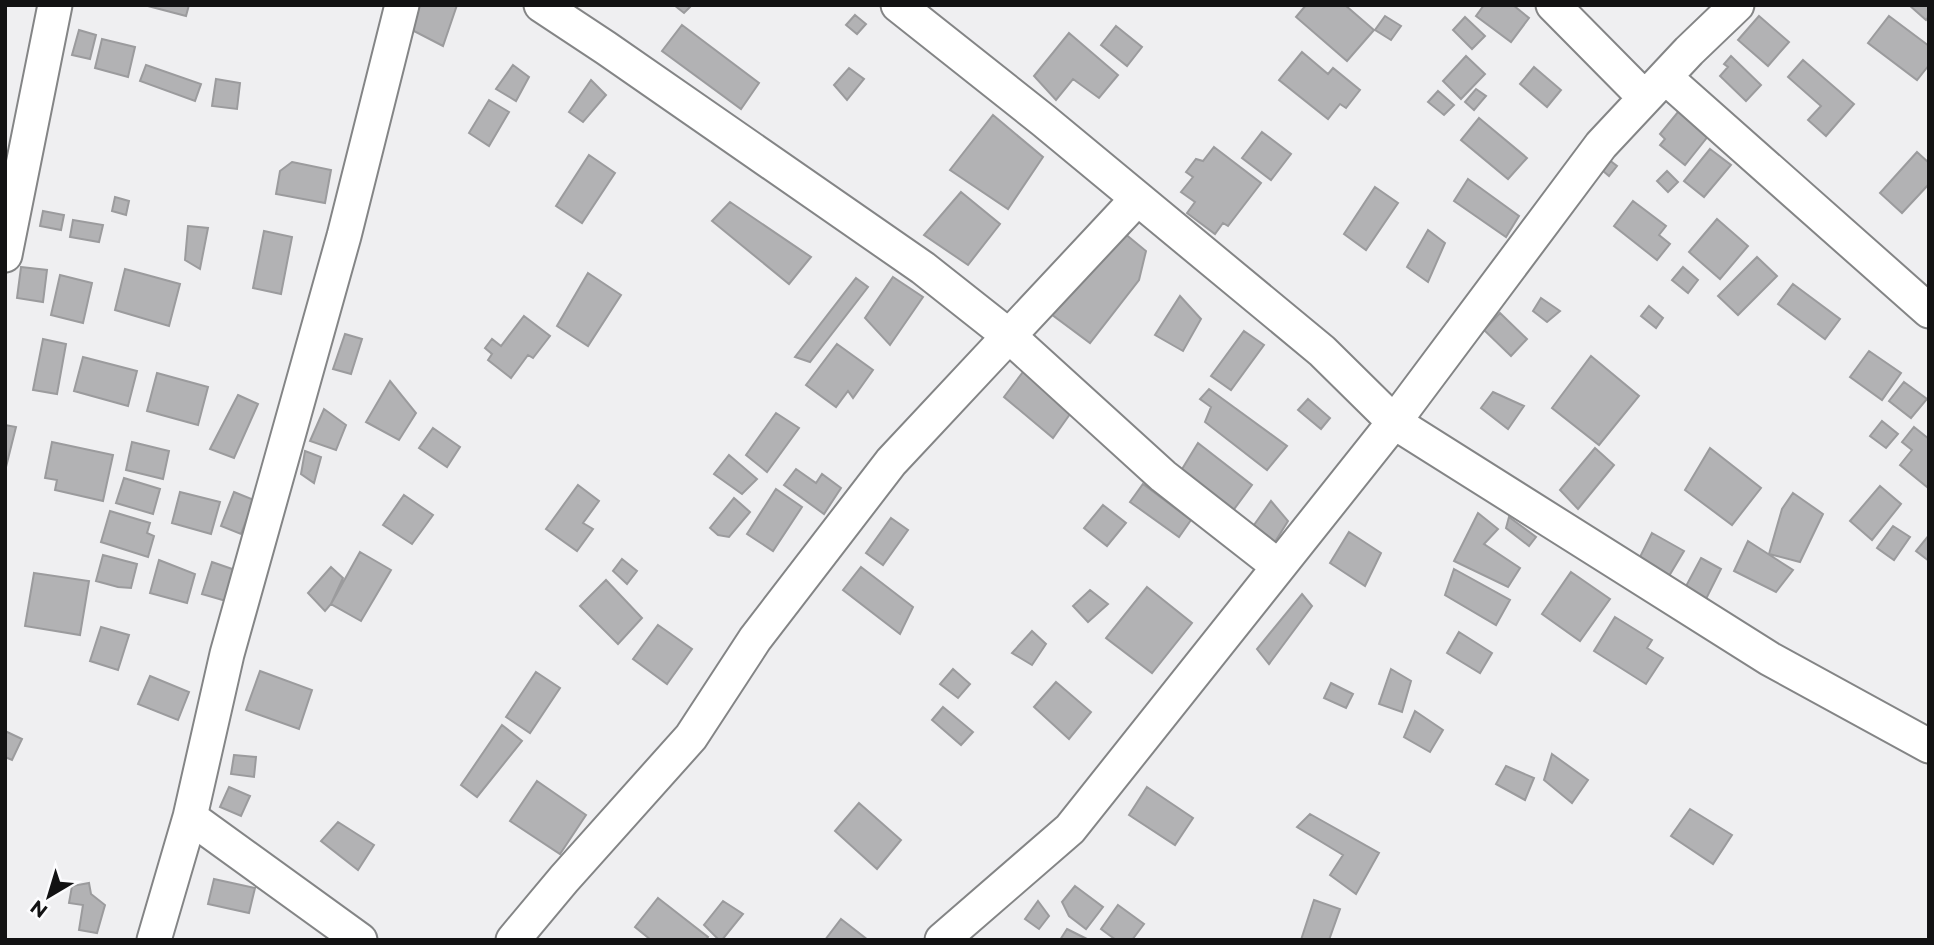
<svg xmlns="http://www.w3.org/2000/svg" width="1934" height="945" viewBox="0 0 1934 945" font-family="Montserrat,sans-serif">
<rect width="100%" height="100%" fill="#efeff1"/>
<path fill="#b2b2b4" stroke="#9b9b9d" stroke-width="2" d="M144,5H189L186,16Z
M419,5H457L443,46L410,29Z
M674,5H692L684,13Z
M1306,5H1345L1374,30L1347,61L1296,17Z
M1484,5H1513L1529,18L1511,42L1476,16Z
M1909,5H1929V16L1926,20Z
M855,15L866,24L857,34L846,25Z
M1385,16L1401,26L1391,40L1375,30Z
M1759,16L1789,42L1768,66L1738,40Z
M1889,16L1929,46V65L1917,80L1868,43Z
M1465,17L1485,36L1472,49L1453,30Z
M682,25L759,83L741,109L662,51Z
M1116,26L1142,47L1127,66L1101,45Z
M79,30L96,35L90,59L72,55Z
M1069,33L1118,75L1099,98L1073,79L1056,100L1034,76Z
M102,39L135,47L128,77L95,68Z
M1302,52L1328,74L1333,68L1360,90L1346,108L1340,104L1328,119L1279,80Z
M1466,56L1485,74L1461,99L1443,81Z
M1731,56L1761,85L1746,101L1720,76L1728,67L1724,64Z
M1803,60L1854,104L1826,136L1808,120L1821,106L1788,77Z
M146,65L201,84L195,101L140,81Z
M513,65L529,77L516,101L496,89Z
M1534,67L1561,90L1547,107L1520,84Z
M849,68L864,79L847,100L834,85Z
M216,79L240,83L237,109L212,106Z
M591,80L606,95L583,122L569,112Z
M1476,89L1486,96L1474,110L1465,102Z
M1438,91L1454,105L1444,115L1428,102Z
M489,100L509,112L489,146L469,133Z
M1683,106L1713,130L1685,165L1660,145L1665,139L1660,134Z
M993,115L1043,157L1008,209L950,170Z
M1479,118L1527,158L1508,179L1461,140Z
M1262,132L1291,154L1271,180L1242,158Z
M1214,147L1261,183L1228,226L1223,223L1215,234L1187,213L1195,202L1181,192L1193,177L1186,172L1196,159L1203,161Z
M1710,149L1731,165L1704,197L1684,181Z
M1917,152L1929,163V184L1902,213L1880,193Z
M589,155L615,173L582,223L556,206Z
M1604,156L1617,166L1609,176L1596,165Z
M292,162L331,170L325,203L276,194L280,171Z
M1667,171L1678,182L1668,192L1657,181Z
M1468,179L1519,216L1506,237L1454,201Z
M1375,187L1398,203L1366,250L1344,234Z
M961,192L1000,224L968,265L924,235Z
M115,197L129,201L126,215L112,211Z
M1633,201L1666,226L1659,235L1670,244L1657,260L1614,226Z
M730,202L811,257L789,284L712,221Z
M43,211L64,215L61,230L40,226Z
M1717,219L1748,246L1720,279L1689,252Z
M73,220L103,225L99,242L70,237Z
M188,226L208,228L200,269L185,260Z
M1118,228L1146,251L1139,280L1090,343L1051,314Z
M1428,230L1445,243L1428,282L1407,267Z
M264,231L292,237L281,294L253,288Z
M1757,257L1777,276L1738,315L1718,296Z
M21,267L47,270L43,302L17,298Z
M1683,267L1698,280L1688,293L1672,280Z
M125,269L180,284L169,326L115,310Z
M588,273L621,295L588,346L557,326Z
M60,275L92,283L83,323L51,315Z
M893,277L923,297L890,345L865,318Z
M856,278L868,287L810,362L795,357Z
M1793,284L1840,319L1825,339L1778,304Z
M1180,296L1201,319L1183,351L1155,335Z
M1541,298L1560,311L1547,322L1533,311Z
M1649,306L1663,318L1656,328L1641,316Z
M1500,313L1527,339L1511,356L1484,330Z
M524,316L550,336L533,358L528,355L511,378L488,360L492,354L485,348L492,339L501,346Z
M1244,331L1264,345L1231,390L1211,376Z
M345,334L362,339L351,374L333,369Z
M43,339L66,344L57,394L33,390Z
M837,344L873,370L853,398L848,391L836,407L806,385Z
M1869,351L1901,373L1882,400L1850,377Z
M1591,356L1639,396L1599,445L1552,408Z
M83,357L137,371L128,406L74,391Z
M1026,368L1075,407L1053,438L1004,397Z
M157,373L208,387L198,425L147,411Z
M390,381L416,413L399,440L366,422Z
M1904,382L1927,399L1911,418L1889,401Z
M1209,389L1287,446L1267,470L1205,422L1211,407L1200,399Z
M1493,392L1524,406L1508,429L1481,408Z
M238,395L258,404L234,458L210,449Z
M1308,399L1330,418L1321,429L1298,410Z
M324,409L346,425L336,450L310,441Z
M776,413L799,428L767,472L746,455Z
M1882,421L1898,434L1886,448L1870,436Z
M5,425L16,427L5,471Z
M1914,427L1929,439V484L1927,487L1900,465L1912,450L1902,442Z
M433,428L460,447L447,467L419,448Z
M52,442L113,455L103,501L55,490L57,480L45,478Z
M132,442L169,451L163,479L126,470Z
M1198,443L1252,485L1232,512L1179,474Z
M1595,448L1614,465L1578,509L1560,490Z
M1710,448L1761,488L1732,525L1685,490Z
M305,451L321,457L314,483L301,474Z
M729,455L757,479L742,494L714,474Z
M796,469L816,483L822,474L841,488L824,514L784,485Z
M124,478L160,489L153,514L116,503Z
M1143,484L1191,520L1179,537L1130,502Z
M578,485L599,501L583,523L593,529L577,551L546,529Z
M1880,486L1901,504L1872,540L1850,521Z
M776,489L802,507L773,551L747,534Z
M180,492L220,502L211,534L172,523Z
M234,492L254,500L241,534L221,526Z
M1793,493L1823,514L1800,562L1769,554L1782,509Z
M404,495L433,515L412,544L383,525Z
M734,498L750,512L729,537L718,535L710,528Z
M1271,501L1288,521L1270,550L1249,532Z
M1103,505L1126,523L1107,546L1084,528Z
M110,511L150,523L147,533L154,536L148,557L101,542Z
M1478,513L1498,529L1484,544L1520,568L1508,587L1454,561Z
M1509,517L1536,537L1529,546L1506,528Z
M891,518L908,530L883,565L866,553Z
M1893,526L1910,537L1894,560L1877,548Z
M1349,532L1381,553L1365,586L1330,563Z
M1652,533L1684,551L1666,581L1638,561Z
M1929,535V561L1916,551Z
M1748,541L1793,570L1776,592L1734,571Z
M360,552L391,570L361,621L331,604Z
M103,555L137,564L131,588L118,587L96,581Z
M1701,558L1721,569L1706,599L1685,588Z
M622,559L637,571L627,584L613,571Z
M159,560L195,574L187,603L150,593Z
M212,562L235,570L226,601L202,594Z
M331,567L343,578L331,604L325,611L308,593Z
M861,567L913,607L900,634L843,590Z
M1454,569L1510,600L1496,625L1445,595Z
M1571,572L1610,599L1580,641L1542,614Z
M34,573L89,581L80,635L25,626Z
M606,580L642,618L618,644L580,606Z
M1147,587L1192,623L1152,673L1106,638Z
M1090,590L1108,604L1088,622L1073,606Z
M1302,594L1312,606L1269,664L1257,649Z
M1615,617L1652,640L1647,648L1663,658L1646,684L1594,651Z
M658,625L692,649L667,684L633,659Z
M101,627L129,635L118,670L90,661Z
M1032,631L1046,644L1032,665L1012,653Z
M1459,632L1492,653L1480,673L1447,653Z
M953,669L970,684L958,698L940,684Z
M1391,669L1411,681L1402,712L1379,704Z
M260,671L312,690L299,729L246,710Z
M536,672L560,688L530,733L506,717Z
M150,676L189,692L178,720L138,704Z
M1056,682L1091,712L1069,739L1034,707Z
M1331,683L1353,694L1346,708L1324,698Z
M943,707L973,732L961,745L932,720Z
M1415,711L1443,730L1430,752L1404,737Z
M502,725L522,741L477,797L461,785Z
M5,731L22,739L12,760L5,757Z
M1552,754L1588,780L1572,803L1544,780Z
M234,755L256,757L254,777L231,774Z
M1506,766L1534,778L1525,800L1496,784Z
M537,781L586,815L560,854L510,821Z
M229,787L250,796L241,816L220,807Z
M1147,787L1193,818L1175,845L1129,815Z
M859,803L901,840L877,869L835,831Z
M1690,809L1732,835L1713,864L1671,836Z
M1310,814L1379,853L1356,894L1330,875L1343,855L1297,827Z
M338,822L374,845L358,870L321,841Z
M214,879L255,888L249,913L208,904Z
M89,883L91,894L105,905L97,933L79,930L83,905L69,903L72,886Z
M1075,886L1103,907L1086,929L1069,916L1062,902Z
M658,898L708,937L706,940H651L635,927Z
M1314,900L1340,909L1329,940H1301Z
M723,901L743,914L722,940H719L704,925Z
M1038,901L1049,916L1039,929L1025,919Z
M1118,905L1144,924L1132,940H1116L1101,929Z
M841,919L868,940H825Z
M1067,929L1089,940H1060Z"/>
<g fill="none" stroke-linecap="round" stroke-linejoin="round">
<defs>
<path id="minor" d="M541,5L606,48L923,268L1009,336L1163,476L1278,566
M898,5L1043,120L1322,351L1394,422L1770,659L1929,746
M1553,5L1645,98
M1665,77L1929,311
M5,255L55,5
M190,817L360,940
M154,940L190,817L227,654L344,236L402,5
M513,940L564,879L691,737L755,639L891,462L1137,199
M942,940L1070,829L1394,422L1601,145L1689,51L1737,5"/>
</defs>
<use href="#minor" stroke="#848586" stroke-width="37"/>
<use href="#minor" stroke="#fff" stroke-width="33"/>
</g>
<rect width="1934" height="945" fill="none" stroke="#121213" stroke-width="14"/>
<g transform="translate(49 896) rotate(218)" stroke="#fcfcfe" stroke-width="5" paint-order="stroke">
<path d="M0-5L12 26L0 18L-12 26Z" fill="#121213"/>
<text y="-10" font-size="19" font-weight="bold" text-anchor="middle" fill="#121213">N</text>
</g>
</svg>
